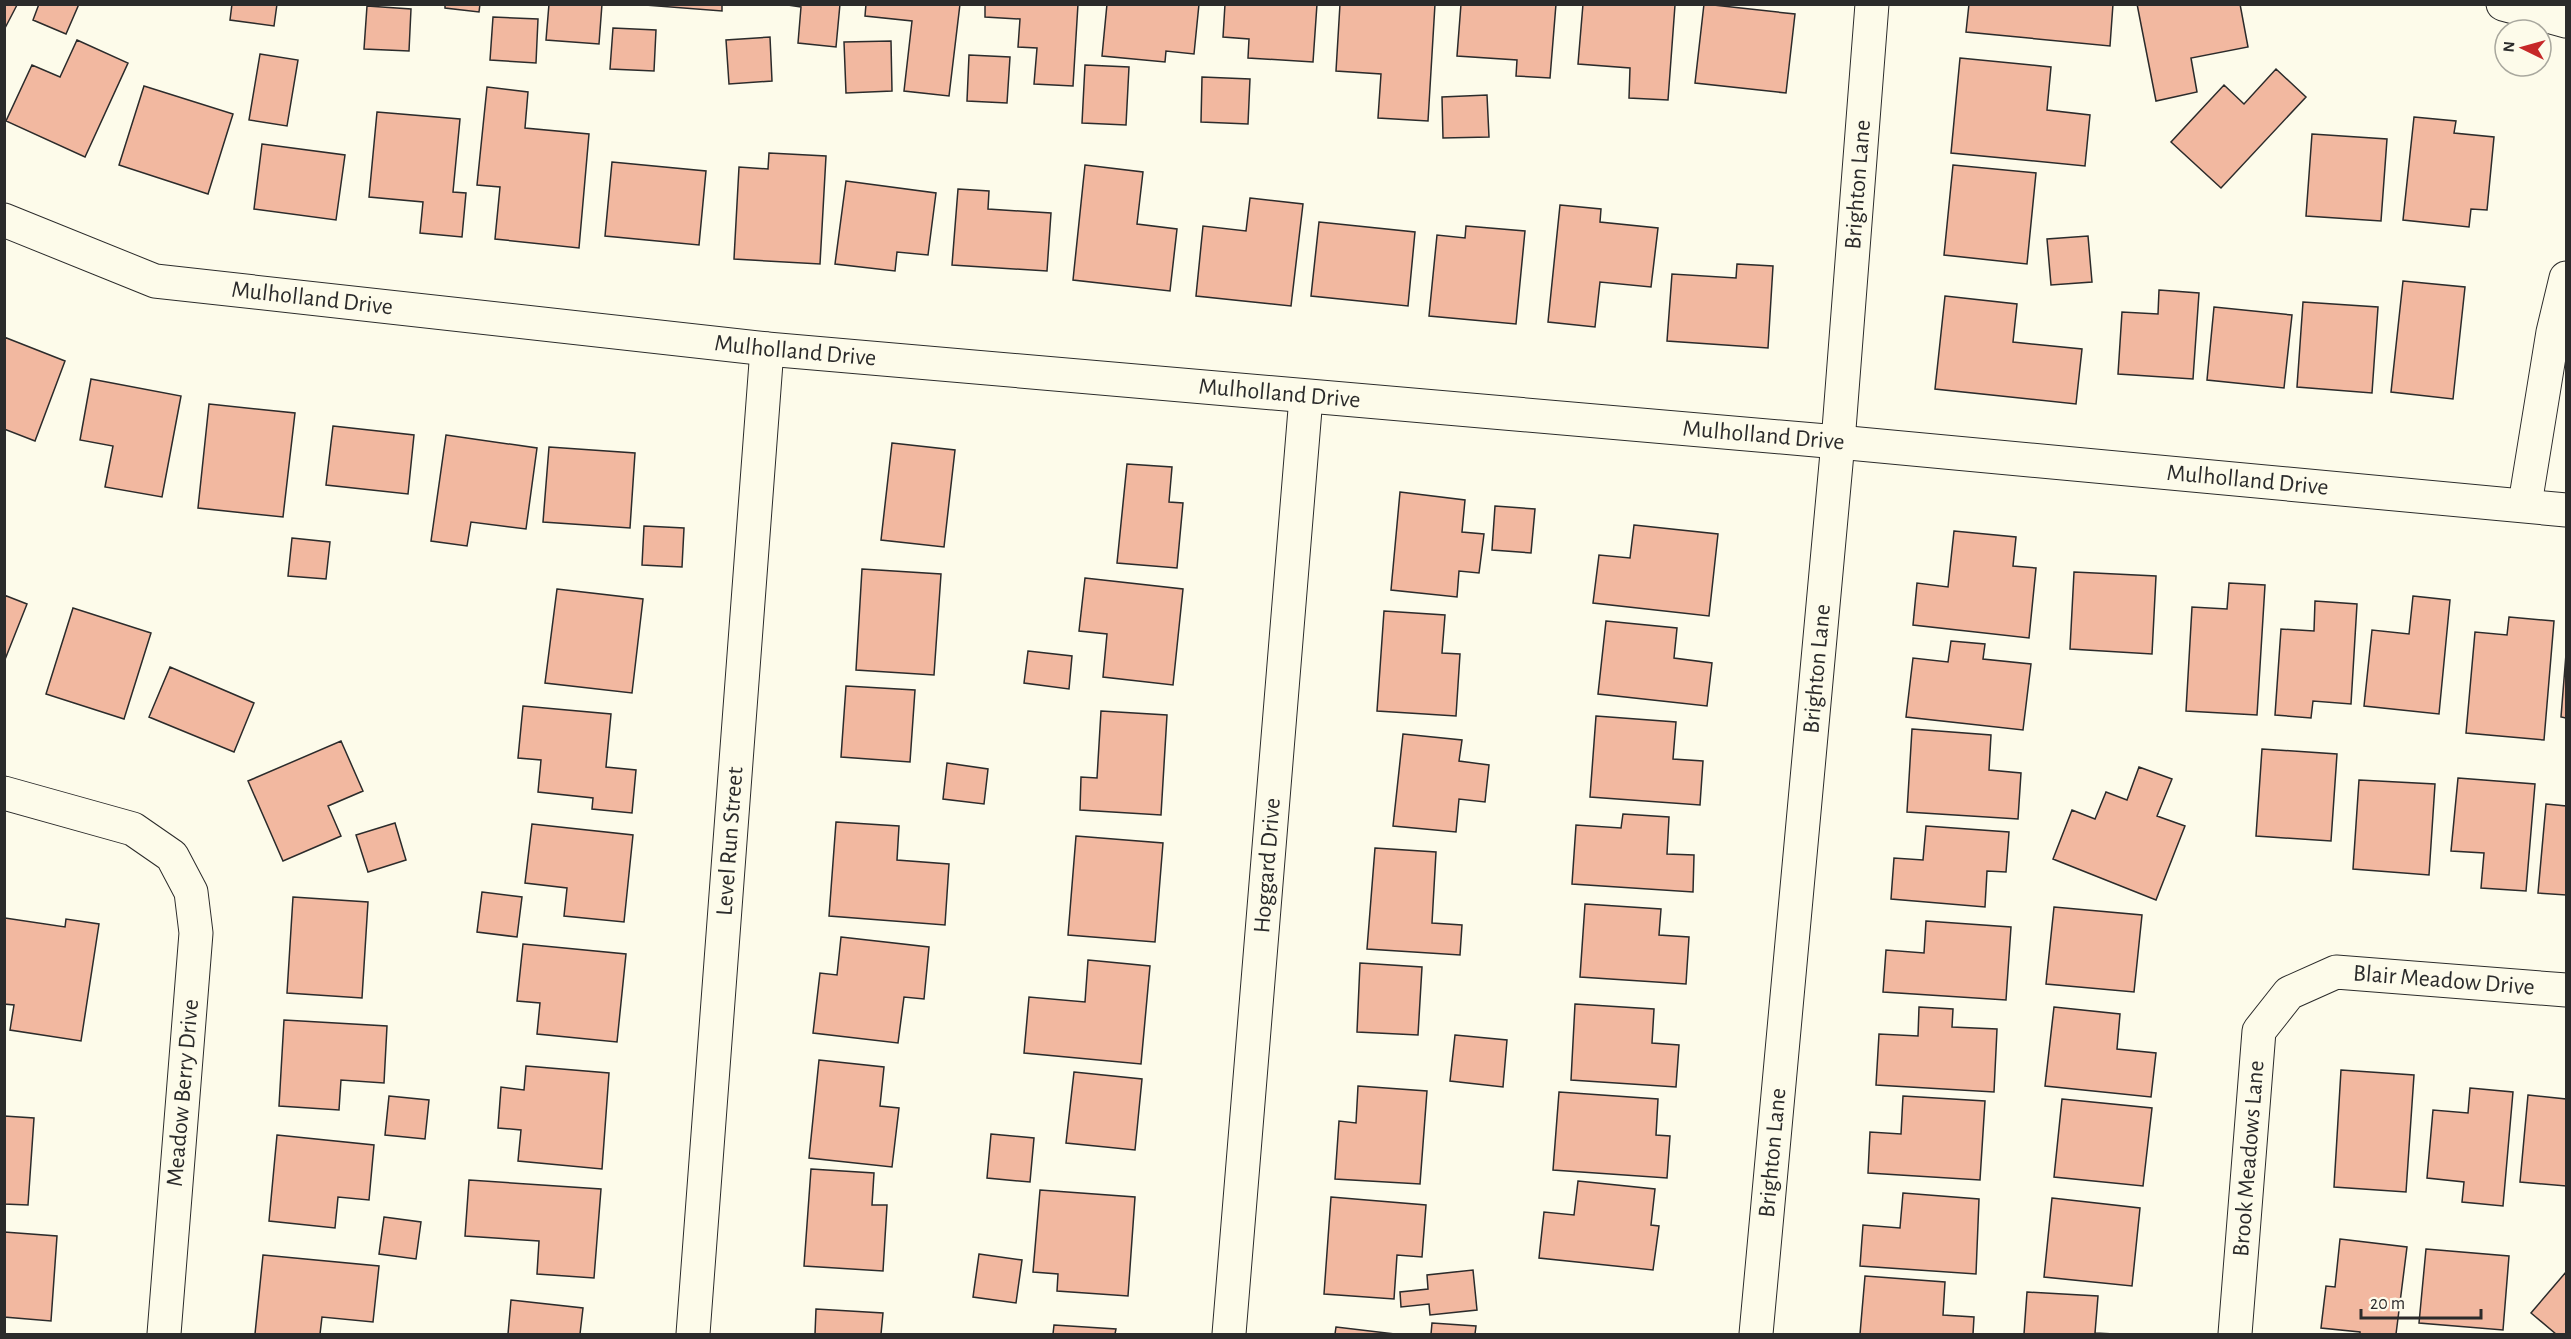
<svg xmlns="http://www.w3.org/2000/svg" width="2571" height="1339" viewBox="0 0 2571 1339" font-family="'Alegreya Sans',sans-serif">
<rect width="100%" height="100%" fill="#fdfbea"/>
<path fill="#f2b8a0" stroke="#2b2b2b" stroke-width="1.5" d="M4,4L17,5L4,30Z
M39,4H79L66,34L33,20Z
M232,4H277L274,26L230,20Z
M445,4H480L479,12L445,8Z
M549,4H602L599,44L546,40Z
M632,4H722V11Z
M781,4H840L836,47L798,43L801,7Z
M866,4H960L949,96L904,91L912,21L865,16Z
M985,4H1078L1073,86L1034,84L1037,48L1018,47L1020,19L985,17Z
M1107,4H1199L1194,54L1166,51L1165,62L1102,56Z
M1225,4H1317L1313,62L1248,58L1249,39L1223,37Z
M1340,4H1435L1428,121L1378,118L1381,74L1336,71Z
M1461,4H1556L1550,78L1516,76L1517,60L1457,56Z
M1583,4L1675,5L1668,100L1629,98L1630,68L1578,64Z
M1704,4L1795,14L1786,93L1695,83Z
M1969,4H2113L2110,46L1966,32Z
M2137,4H2240L2248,47L2191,58L2197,92L2156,101Z
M367,6L411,9L409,51L364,49Z
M493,17L538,19L536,63L490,60Z
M613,28L656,30L654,71L610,69Z
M770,37L772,81L729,84L726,40Z
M77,40L128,63L85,157L6,121L32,65L60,77Z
M891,41L892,91L846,93L844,42Z
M260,54L298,60L287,126L249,120Z
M969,55L1010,57L1007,103L967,101Z
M1960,58L2051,67L2047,110L2090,115L2085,166L1951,153Z
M1085,65L1129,67L1126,125L1082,123Z
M2276,69L2306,97L2221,188L2171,142L2224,85L2244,104Z
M1202,77L1250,79L1248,124L1201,122Z
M144,86L233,114L208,194L119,165Z
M487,87L528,92L525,128L589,134L579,248L495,239L500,187L477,185Z
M1487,95L1489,137L1443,138L1442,97Z
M377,112L460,119L453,192L466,193L462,237L420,233L423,202L369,197Z
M2414,117L2456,121L2454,133L2494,137L2487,210L2471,209L2469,227L2403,220Z
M2312,134L2387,139L2381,221L2306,216Z
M262,144L345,155L336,220L254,209Z
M769,153L826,156L820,264L734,259L739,167L768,169Z
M612,162L706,171L699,245L605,236Z
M1085,165L1143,172L1137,224L1177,229L1170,291L1073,280Z
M1953,165L2036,173L2027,264L1944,255Z
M846,181L936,193L928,255L897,252L895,271L835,264Z
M958,189L989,191L988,209L1051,213L1047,271L952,265Z
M1250,198L1303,204L1291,306L1196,296L1203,226L1246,231Z
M1560,205L1601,209L1600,222L1658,228L1651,287L1600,282L1595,327L1548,322Z
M1319,222L1415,232L1408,306L1311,296Z
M1466,226L1525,231L1516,324L1429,316L1437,235L1465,238Z
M2088,236L2092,282L2051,285L2047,239Z
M1737,264L1773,266L1768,348L1667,341L1672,274L1736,278Z
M2403,281L2465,287L2453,399L2391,392Z
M2159,290L2199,293L2193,379L2118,374L2122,312L2158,314Z
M1945,296L2017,304L2013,342L2082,349L2076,404L1935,389Z
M2303,302L2378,307L2372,393L2297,387Z
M2214,307L2292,315L2284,388L2207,380Z
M4,337L65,361L35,441L4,429Z
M91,379L181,396L162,497L105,487L113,446L80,440Z
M209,404L295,413L283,517L198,508Z
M333,426L414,435L408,494L326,485Z
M446,435L537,448L526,529L471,522L467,546L431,541Z
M892,443L955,450L944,547L881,540Z
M549,447L635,453L630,528L543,522Z
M1127,464L1172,467L1169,502L1183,503L1177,568L1117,563Z
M1400,492L1465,500L1462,532L1484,534L1479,573L1459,571L1457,597L1391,590Z
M1495,506L1535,509L1531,553L1492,550Z
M1634,525L1718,534L1709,616L1593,603L1599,555L1630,558Z
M644,526L684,528L682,567L642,565Z
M1954,531L2016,537L2013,566L2036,568L2029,638L1913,625L1917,583L1948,587Z
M292,538L330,542L326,579L288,576Z
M862,569L941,574L934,675L856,670Z
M2074,572L2156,576L2152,654L2070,649Z
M1085,578L1183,589L1173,685L1103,677L1107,634L1079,631Z
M2229,583L2265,585L2257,715L2186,711L2192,607L2227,609Z
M557,589L643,599L632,693L545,683Z
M4,595L27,604L4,662Z
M2413,596L2450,600L2439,714L2364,706L2372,630L2409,634Z
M2315,601L2357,604L2351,704L2313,701L2311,718L2275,715L2281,629L2314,631Z
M73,608L151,633L124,719L46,694Z
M1384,611L1445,615L1442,653L1460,654L1456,716L1377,711Z
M2509,617L2554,621L2544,740L2466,733L2475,632L2507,635Z
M1606,621L1677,628L1674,658L1712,663L1707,706L1598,694Z
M1951,641L1985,644L1983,659L2031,664L2023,730L1906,717L1913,658L1948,662Z
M1028,651L1072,656L1069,689L1024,683Z
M2566,654V718L2561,717Z
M170,667L254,703L234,752L149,717Z
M846,686L915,690L910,762L841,757Z
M523,706L611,714L606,767L636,770L632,813L592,809L593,798L538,792L541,760L518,758Z
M1101,711L1167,715L1161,815L1080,810L1081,777L1097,778Z
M1596,716L1676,722L1673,759L1703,761L1700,805L1590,797Z
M1912,729L1991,735L1989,770L2021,773L2018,819L1907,812Z
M1403,734L1462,740L1459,761L1489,765L1485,802L1459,799L1456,832L1393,826Z
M341,741L363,791L328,806L341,836L283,861L248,781Z
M2262,749L2337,754L2331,841L2256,836Z
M947,763L988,769L984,804L943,799Z
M2139,767L2172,779L2157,816L2185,826L2156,900L2053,859L2072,810L2095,819L2106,792L2127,800Z
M2458,778L2535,784L2526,891L2481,888L2484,853L2451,851Z
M2359,780L2435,784L2429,875L2353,869Z
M2546,804L2566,806V895L2538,893Z
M1623,814L1669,817L1667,854L1694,855L1693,892L1572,884L1576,825L1621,828Z
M836,822L899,826L897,860L949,864L945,925L829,916Z
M395,823L406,860L368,872L356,835Z
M532,824L633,835L624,922L564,916L567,888L525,883Z
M1926,826L2009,832L2006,872L1987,871L1985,907L1891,899L1894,858L1923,860Z
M1076,836L1163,843L1155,942L1068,935Z
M1375,848L1436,852L1432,923L1462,925L1460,955L1367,949Z
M482,892L522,897L517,937L477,932Z
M293,897L368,902L362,998L287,993Z
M1585,904L1661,909L1659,935L1689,937L1686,984L1580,977Z
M2054,907L2142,915L2134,992L2046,984Z
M5,918L65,927L66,919L99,924L81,1041L10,1030L14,1005L4,1004Z
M1926,921L2011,927L2006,1000L1883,992L1886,950L1924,953Z
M841,937L929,947L924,999L904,997L898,1043L813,1033L820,973L837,975Z
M523,944L626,954L617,1042L537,1034L540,1003L517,1001Z
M1088,960L1150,966L1141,1064L1024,1053L1029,997L1085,1002Z
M1360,963L1422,967L1418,1035L1357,1032Z
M1575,1004L1654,1009L1652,1043L1679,1045L1676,1087L1571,1080Z
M1919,1007L1953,1009L1952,1027L1997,1029L1994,1092L1876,1085L1879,1034L1918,1036Z
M2054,1007L2120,1014L2117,1049L2156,1053L2151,1097L2045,1086Z
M284,1020L387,1026L384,1083L341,1080L339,1110L279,1106Z
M1455,1035L1507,1040L1503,1087L1450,1081Z
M819,1060L884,1067L880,1106L899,1108L892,1167L809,1158Z
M526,1066L609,1073L602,1169L518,1161L521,1130L498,1128L501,1087L524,1090Z
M2341,1070L2414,1075L2406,1192L2334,1187Z
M1074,1072L1142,1079L1135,1150L1066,1143Z
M1358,1086L1427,1091L1420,1184L1335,1179L1339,1121L1356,1123Z
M2470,1088L2513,1092L2503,1206L2462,1202L2464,1182L2427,1178L2433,1110L2468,1113Z
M1559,1092L1658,1099L1656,1135L1670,1136L1667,1178L1553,1170Z
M2528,1095L2566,1099V1186L2520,1182Z
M389,1096L429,1100L425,1139L385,1135Z
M1903,1096L1985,1101L1980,1180L1868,1173L1870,1132L1901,1134Z
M2062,1099L2152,1108L2143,1186L2054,1177Z
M4,1116L34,1118L28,1205L4,1204Z
M991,1134L1034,1138L1030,1182L987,1178Z
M277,1135L374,1145L369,1200L338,1197L335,1228L269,1221Z
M811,1169L874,1173L872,1205H887L883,1271L804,1266Z
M469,1180L601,1189L594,1278L537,1274L539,1241L465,1236Z
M1578,1181L1655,1189L1651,1225L1659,1226L1653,1270L1539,1258L1544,1212L1574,1215Z
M1040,1190L1135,1197L1128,1296L1057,1291L1058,1274L1033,1272Z
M1903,1193L1979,1199L1976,1274L1860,1266L1863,1225L1900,1228Z
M1331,1197L1426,1205L1422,1257L1397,1255L1394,1299L1324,1294Z
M2052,1198L2140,1208L2132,1286L2044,1277Z
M384,1217L421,1222L416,1259L379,1254Z
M4,1232L57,1236L51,1321L4,1317Z
M2340,1239L2407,1247L2396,1334H2360V1332L2321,1328L2326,1286L2335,1287Z
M2426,1249L2509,1256L2503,1330L2419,1323Z
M979,1254L1022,1260L1016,1303L973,1297Z
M263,1255L379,1266L373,1322L322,1317L320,1334H255Z
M1473,1270L1477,1310L1430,1315L1429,1304L1401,1307L1400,1292L1428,1289L1427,1275Z
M2566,1272V1334H2556L2531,1313Z
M1865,1276L1945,1282L1943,1315L1974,1317L1973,1334H1860Z
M2027,1292L2098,1296L2095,1333L2115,1334H2024Z
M511,1300L583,1308L580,1334H508Z
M816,1309L883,1313L881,1334H815Z
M1432,1323L1476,1326L1475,1334H1431Z
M1054,1325L1116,1329L1115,1334H1053Z
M1336,1327L1395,1334H1335Z"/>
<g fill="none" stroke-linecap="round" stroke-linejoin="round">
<defs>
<g id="minor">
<path d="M2503,4L2566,21"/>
<path id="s1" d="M4,220L155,281L767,349L1838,442L2566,510"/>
<path d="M2525,504L2553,332L2566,278"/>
<path d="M4,793L133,829L172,856L191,892L196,933L164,1334"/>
<path id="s2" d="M693,1334L767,349"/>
<path id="s3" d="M1229,1334L1306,397"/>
<path id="s4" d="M1756,1334L1838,442L1872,4"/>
<path id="s5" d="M2235,1334L2259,1031L2289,993L2336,972L2566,990"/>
</g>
</defs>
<use href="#minor" stroke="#2b2b2b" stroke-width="35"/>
<use href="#minor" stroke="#fdfbea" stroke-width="33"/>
</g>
<g text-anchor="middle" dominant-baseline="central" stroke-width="4.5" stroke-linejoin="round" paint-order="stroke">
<g font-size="24" fill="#2b2b2b" stroke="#fdfbea">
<text stroke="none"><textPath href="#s4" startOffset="1154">Brighton Lane</textPath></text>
<text stroke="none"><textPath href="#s1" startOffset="321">Mulholland Drive</textPath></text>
<text stroke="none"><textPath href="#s1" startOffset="807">Mulholland Drive</textPath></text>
<text stroke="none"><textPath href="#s1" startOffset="1293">Mulholland Drive</textPath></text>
<text stroke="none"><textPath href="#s1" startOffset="1779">Mulholland Drive</textPath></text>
<text stroke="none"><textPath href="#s1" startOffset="2265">Mulholland Drive</textPath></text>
<text stroke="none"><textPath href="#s4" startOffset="668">Brighton Lane</textPath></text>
<text stroke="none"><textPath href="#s2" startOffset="494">Level Run Street</textPath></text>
<text stroke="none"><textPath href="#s3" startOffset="470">Hoggard Drive</textPath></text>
<text stroke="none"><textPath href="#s5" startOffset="512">Blair Meadow Drive</textPath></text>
<text transform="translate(183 1093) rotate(-85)">Meadow Berry Drive</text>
<text stroke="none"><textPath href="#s4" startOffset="182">Brighton Lane</textPath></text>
<text stroke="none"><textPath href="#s5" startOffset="176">Brook Meadows Lane</textPath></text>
</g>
</g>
<rect width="2571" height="1339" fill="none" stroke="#2b2b2b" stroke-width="12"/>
<g transform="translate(2523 48) rotate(275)"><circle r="28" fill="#fdfbea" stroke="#a9a89e" stroke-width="1.5"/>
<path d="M0-4.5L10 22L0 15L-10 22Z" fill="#c62828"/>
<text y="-9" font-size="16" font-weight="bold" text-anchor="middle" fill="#2b2b2b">N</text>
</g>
<path d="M2361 1309v9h120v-9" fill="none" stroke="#2b2b2b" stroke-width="3"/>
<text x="2370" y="1309" font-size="18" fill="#2b2b2b" stroke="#fdfbea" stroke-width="4.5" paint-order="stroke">20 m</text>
</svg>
